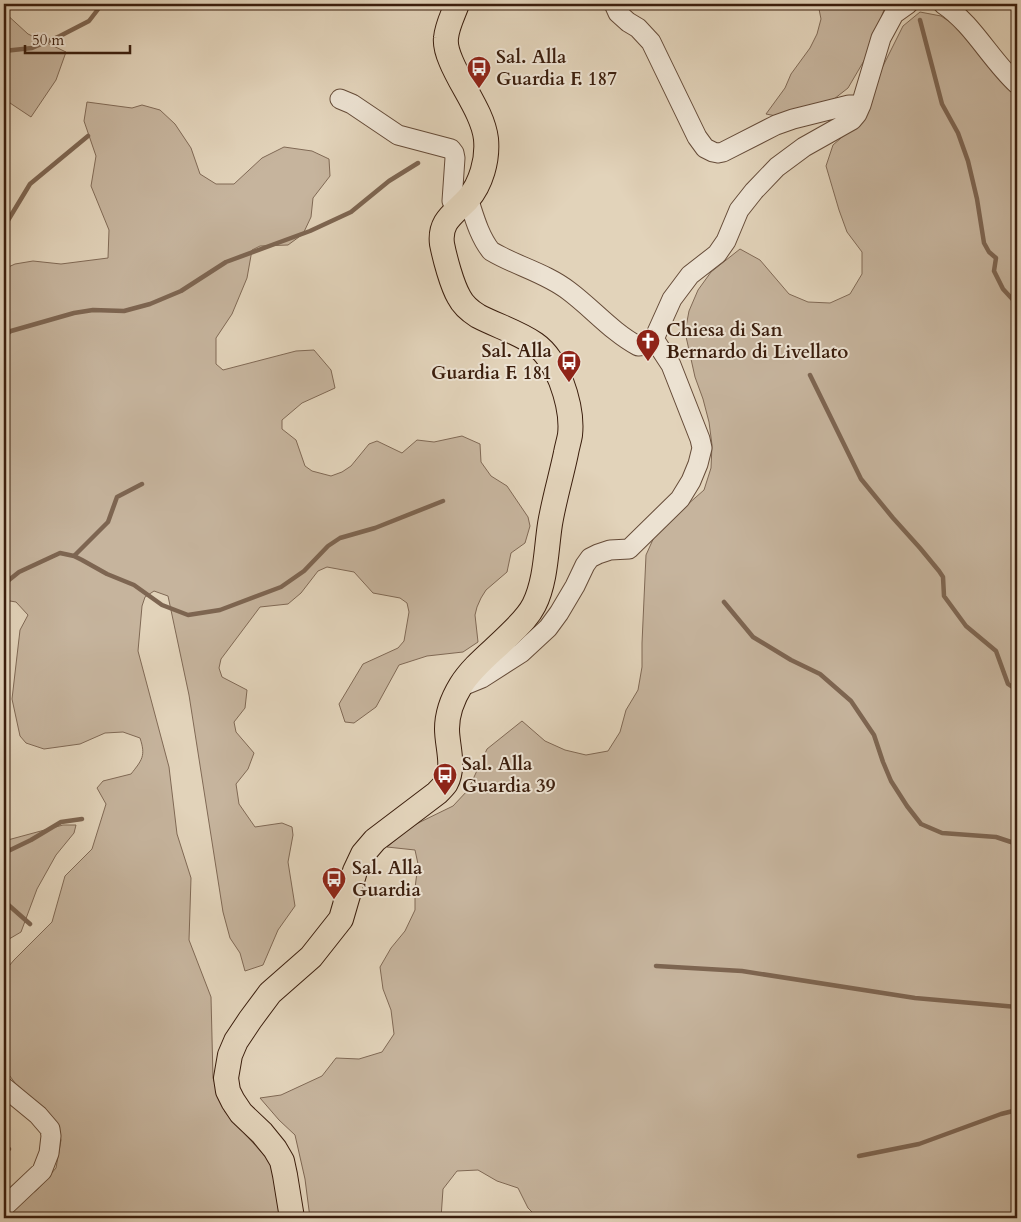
<svg xmlns="http://www.w3.org/2000/svg" width="1021" height="1222" viewBox="0 0 1021 1222" font-family="Cardo,serif">
<rect width="100%" height="100%" fill="#e2d3ba"/>
<filter id="stains"><feTurbulence type="fractalNoise" baseFrequency=".004" numOctaves="4"/><feColorMatrix values="0 0 0 0 .2 0 0 0 0 .09 0 0 0 0 .02 0 0 0 .5 -.17"/></filter>
<radialGradient id="worn" r=".72"><stop offset=".6" stop-color="#630" stop-opacity="0"/><stop offset="1" stop-color="#630" stop-opacity=".3"/></radialGradient>
<path fill="#c6b49d" stroke="#806955" d="M818,4H891L884,10L865,59L848,88L834,99L776,116L766,114L785,88L791,74L810,48L817,34L821,19Z
M4,12L28,34L66,52L56,80L31,117L4,99Z
M920,12L941,16L959,28L1002,79L1017,94V1218H538L528,1208L518,1188L497,1181L478,1170L457,1171L443,1189L441,1218H310L305,1179L295,1135L279,1120L260,1098L281,1095L322,1076L336,1058L359,1059L382,1052L394,1034L391,1010L383,989L380,967L391,948L405,931L415,910V888L418,864L415,850L387,847L412,826L453,806L468,790L487,749L522,721L545,741L565,750L586,755L608,751L620,732L626,710L638,690L642,667V643L646,555L655,535L670,518L687,505L704,490L711,468L712,445L709,422L703,399L695,377L685,332L689,311L698,290L711,272L740,249L760,260L789,294L808,302L830,303L850,294L862,274V252L847,232L839,210L826,166L833,145L866,116L882,68L903,26Z
M87,102L132,108L142,105L160,110L175,124L191,148L200,174L216,184H234L262,158L284,147L312,151L329,159L330,176L313,198L311,217L303,234L288,245L260,246L252,250L247,278L232,314L216,338V364L223,370L296,351L314,350L331,370L335,388L302,403L282,420V429L296,440L305,466L312,471L331,476L342,472L351,466L369,444L377,441L402,453L417,440L434,442L462,436L480,444L481,462L491,476L507,486L528,517L530,526L525,543L511,553L507,572L486,590L481,598L477,607L475,615L478,642L463,652L427,656L399,665L376,707L354,723L345,722L339,704L363,664L398,648L404,641L409,612L407,603L400,598L373,593L354,572L327,567L318,571L301,593L288,604L260,607L221,659L219,668L222,677L247,690L245,708L234,722L236,732L254,753L248,769L236,784L239,804L255,827L282,823L292,827L293,835L288,862L295,906L278,930L263,965L245,971L240,953L230,938L223,912L189,695L168,596L154,591L145,597L142,606L138,651L169,767L177,834L191,878L189,940L211,997L213,1078L225,1112L273,1165L281,1218H4V1213L37,1190L56,1168L61,1140L56,1121L15,1083L4,1068V972L14,960L52,922L65,876L92,849L106,804L97,788L103,781L131,774C142,760 146,756 140,738L123,732L105,733L80,744L44,749L26,743L20,736L12,699L20,630L28,615L16,602L4,600V269L15,264L33,261L61,264L108,258L109,230L91,186L96,156L84,121Z
M63,825H76L74,833L56,855L37,889L21,932L4,942V841Z"/>
<g fill="none" stroke-linecap="round" stroke-linejoin="round">
<path stroke="#7d6551" stroke-width="4.5" d="M305,4C320,6 336,8 351,4
M920,20L942,104L958,133L968,161L977,199L984,243L989,252L996,258L994,271L1003,289L1015,302L1017,327
M4,51L32,48L60,36L89,21L99,8L100,4
M4,227L30,184L88,136
M4,336L11,331L74,313L93,310L124,311L150,304L181,291L226,262L310,231L351,212L389,181L418,163
M810,375L861,479L893,518L920,548L939,571L943,577L944,596L966,626L996,651L1008,684L1017,690
M74,556L108,522L117,497L142,484
M4,584L19,572L60,553L74,556L82,560L107,574L134,585L162,605L188,615L220,610L281,587L304,571L328,546L340,538L375,528L443,501
M724,602L753,637L791,660L820,674L851,701L874,735L883,762L891,781L907,806L921,824L942,833L996,837L1017,844
M4,853L31,840L61,822L82,819
M4,901L30,924
M656,966L742,971L915,998L1017,1007
M4,1150L9,1149
M859,1156L919,1144L1001,1114L1017,1110"/>
<defs>
<path id="minor" d="M614,4L618,13L628,22L638,28L651,42L697,137L705,148L713,152L718,153L723,152L776,125L793,119L849,105H861
M943,4C973,24 990,59 1017,84
M340,99L352,104L398,135L451,149L454,153L455,158L452,201L456,210
M468,198C474,216 479,236 491,251C516,266 546,273 569,291C593,309 612,332 638,346L647,345L654,339L672,299L690,275L717,254L726,241L739,210L754,191L777,167L804,147L852,120L857,114L861,105L881,38L894,14L908,4
M460,687L482,678L521,653L548,628L559,613L575,586L585,565L590,558L598,554L610,550L629,549L680,499L691,481L698,464L702,448L700,439L671,365L654,339
M4,1087L38,1115L50,1129L51,1136L49,1153L42,1171L4,1207"/>
<path id="major" d="M292,1218L285,1175L282,1161L275,1149L262,1133L241,1113L233,1101L228,1091L226,1078L230,1055L236,1041L250,1020L270,993L311,957L341,919L355,871L363,854L375,840L437,793C440,790 444,786 446,783C455,766 447,746 447,729C447,714 453,698 461,685C473,666 492,652 508,636C518,626 528,617 534,605C546,581 546,550 550,524C554,500 561,477 566,453C567,447 569,441 570,435C572,418 567,397 561,381C555,367 548,353 535,344C518,332 497,326 478,316C470,311 463,305 459,297C452,285 445,259 442,244C439,221 454,214 468,199C481,184 488,160 486,139C483,113 461,86 451,61C448,54 445,46 446,38C447,26 453,15 457,4"/>
</defs>
<use href="#minor" stroke="#654b38" stroke-width="21"/>
<use href="#major" stroke="#3b1e0d" stroke-width="26"/>
<use href="#minor" stroke="#ece2d2" stroke-width="19"/>
<use href="#major" stroke="#e2d3ba" stroke-width="24"/>
</g>
<defs>
<symbol id="bus-pin" viewBox="-11 -11 22 30"><path d="M0 17L-7.5 6A9.5 9.5 0 1 1 7.5 6Z" fill="#8f2418" stroke="#ece2d2"/><path d="M-5-6H5V4H4V6H2V4H-2V6H-4V4H-5ZM-3.5-4V0h7V-4ZM-3.5 1.2v1.5H-2V1.2ZM2 1.2v1.5H3.5V1.2Z" fill="#fff"/></symbol>
<symbol id="church-pin" viewBox="-11 -11 22 30"><path d="M0 17L-7.5 6A9.5 9.5 0 1 1 7.5 6Z" fill="#8f2418" stroke="#ece2d2"/><path d="M-1.2-6h2.4v3.5h3.3v2.4h-3.3V6h-2.4V-.1h-3.3v-2.4h3.3Z" fill="#fff"/></symbol>
</defs>
<g fill-rule="evenodd">
<use href="#bus-pin" x="465" y="54" width="28" height="38"/>
<use href="#church-pin" x="634" y="327" width="28" height="38"/>
<use href="#bus-pin" x="555" y="348" width="28" height="38"/>
<use href="#bus-pin" x="431" y="761" width="28" height="38"/>
<use href="#bus-pin" x="320" y="865" width="28" height="38"/>
</g>
<g text-anchor="middle" dominant-baseline="central" stroke-width="4" stroke-linejoin="round" paint-order="stroke">
<g font-size="19" font-weight="bold" fill="#3b1e0d" stroke="#ece2d2" text-anchor="start">
<text x="496" y="57">Sal. Alla<tspan x="496" dy="22">Guardia F. 187</tspan></text>
<text x="666" y="330">Chiesa di San<tspan x="666" dy="22">Bernardo di Livellato</tspan></text>
<text x="552" y="351" text-anchor="end">Sal. Alla<tspan x="552" dy="22">Guardia F. 181</tspan></text>
<text x="462" y="764">Sal. Alla<tspan x="462" dy="22">Guardia 39</tspan></text>
<text x="352" y="868">Sal. Alla<tspan x="352" dy="22">Guardia</tspan></text>
</g>
</g>
<rect width="1021" height="1222" fill="none" stroke="#e2d3ba" stroke-width="20"/>
<rect x="5" y="5" width="1011" height="1212" fill="none" stroke="#3b1e0d" stroke-width="2.5"/>
<rect x="10" y="10" width="1001" height="1202" fill="none" stroke="#3b1e0d"/>
<path d="M25 45v8h105v-8" fill="none" stroke="#3b1e0d" stroke-width="2.5"/>
<text x="32" y="45" font-size="15" fill="#3b1e0d" stroke="#ece2d2" stroke-width="4" paint-order="stroke">50 m</text>
<rect width="100%" height="100%" filter="url(#stains)"/>
<rect width="100%" height="100%" fill="url(#worn)"/>
</svg>
